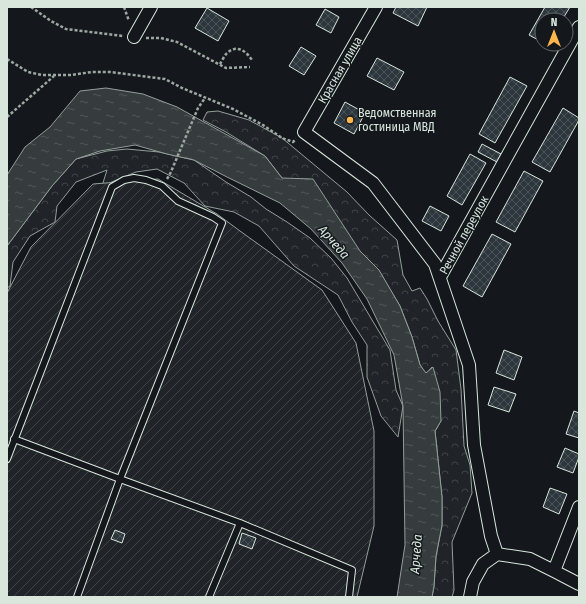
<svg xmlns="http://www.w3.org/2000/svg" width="586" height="604" viewBox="0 0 586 604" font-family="'Fira Sans Condensed',sans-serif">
<defs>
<pattern id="forest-crowns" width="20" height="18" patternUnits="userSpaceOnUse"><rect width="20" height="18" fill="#202428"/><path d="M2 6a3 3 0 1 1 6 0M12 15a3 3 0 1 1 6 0" fill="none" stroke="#404447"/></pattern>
<pattern id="garden-furrows" width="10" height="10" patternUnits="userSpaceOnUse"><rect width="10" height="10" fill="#202428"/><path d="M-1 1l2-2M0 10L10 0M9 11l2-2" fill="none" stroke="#404447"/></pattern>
<pattern id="water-ripples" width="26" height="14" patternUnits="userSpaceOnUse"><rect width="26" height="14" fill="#363b3e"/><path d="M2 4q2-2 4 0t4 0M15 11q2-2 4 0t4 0" fill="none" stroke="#525759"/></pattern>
<pattern id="building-cross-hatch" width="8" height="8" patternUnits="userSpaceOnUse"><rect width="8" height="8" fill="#2c363c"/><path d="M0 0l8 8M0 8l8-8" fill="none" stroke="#4a5358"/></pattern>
</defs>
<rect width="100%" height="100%" fill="#14181c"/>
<path fill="url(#forest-crowns)" stroke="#939e99" d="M218,111L249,120L282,138L347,192L369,215L397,240L403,275L412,291L420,288L427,299L438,321L456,350L461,389L464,446L470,465L472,493L452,542L454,590L452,597H432L434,586L436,556L442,525V497L435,431L441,421L432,367L426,374L420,365L412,337L400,306L379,271L282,178L265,156L226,132L203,120L207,112Z
M127,149L159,152L194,160L226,182L251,197L266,209L287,222L310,238L331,258L347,278L390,350L396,390L403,406L398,437L381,416L367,377V345L352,322L338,295L294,266L259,226L234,212L205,206L184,183L157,169L136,172L102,186L107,170L76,182L57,206L55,222L30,236L13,262L10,286L7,288V246L52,186L76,159L107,151Z"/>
<path fill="url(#garden-furrows)" stroke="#939e99" d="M158,179L217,214L240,231L322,290L356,343L374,431V526L357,597H7V293L31,247L93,184Z"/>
<path fill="url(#water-ripples)" stroke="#939e99" d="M106,88L143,94L177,107L265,156L282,178L313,179L360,251L379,270L400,306L412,337L420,365L426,373L433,367L440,392L441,421L435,431L442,497V525L436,556L434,586L432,597H397L405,545L403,406L394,355L367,299L342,263L311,229L280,203L227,177L194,160L167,154L135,145L100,151L76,159L52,186L7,246V175L25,147L50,127L80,91Z"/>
<path fill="url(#building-cross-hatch)" stroke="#d8e6dc" d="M396,7H427L418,26L393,13Z
M545,7H570L562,20H542V42L529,35Z
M207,8L229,21L218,41L195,28Z
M325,9L339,17L331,33L316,25Z
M301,47L316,56L304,75L289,66Z
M377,58L404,72L394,90L367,76Z
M510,77L527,86L495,143L479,134Z
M345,102L365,113L354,134L334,123Z
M563,108L579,118V120L550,172L532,162Z
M482,144L501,154L497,162L478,152Z
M470,154L486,163L462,205L447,196Z
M524,171L543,181L515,232L496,222Z
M430,206L449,216L441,231L422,221Z
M492,234L511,244L482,297L463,286Z
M504,350L522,357L514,380L496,373Z
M494,387L516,394L509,412L488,405Z
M574,411L579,413V438L566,434Z
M565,448L579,454V457L573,473L557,467Z
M550,488L567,494L559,514L543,507Z
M115,530L125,534L122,543L111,539Z
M242,533L256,538L252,549L239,544Z"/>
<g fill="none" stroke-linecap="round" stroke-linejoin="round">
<defs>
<path id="lane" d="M14,439L120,479L240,523L352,570L349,597
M7,459L112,187L124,180L134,178L146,180L162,186L178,201L213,217L222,223L120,479L77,597
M209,597L240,523"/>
<path id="street" d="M376,7L304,132L373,183L435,264L469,365L474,445L491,536L497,554
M134,37L151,7
M440,277L579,27
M497,554L530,559L554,571L579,584
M554,571L579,507
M470,597L473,582L483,564L497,554"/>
</defs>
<use href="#lane" stroke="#d8e6dc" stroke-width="8"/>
<use href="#street" stroke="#d8e6dc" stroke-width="14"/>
<path stroke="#9da8a2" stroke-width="2.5" stroke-dasharray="3 2" stroke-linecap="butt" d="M31,7L51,21L66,29L123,36
M124,7L129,21
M146,38H161L177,42L226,68L250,67
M7,59L28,72L42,75H71L92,72H110L165,79L182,88L233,109L263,125L282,138L293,142L296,139
M220,64C222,61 224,56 227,53C237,44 246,51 252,60
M7,117L54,76
M167,179L170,174L198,108L205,98"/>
<use href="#lane" stroke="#14181c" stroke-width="6"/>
<use href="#street" stroke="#14181c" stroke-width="12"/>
</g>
<circle fill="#ffb74d" stroke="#14181c" stroke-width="1.5" cx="350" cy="120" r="4"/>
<g text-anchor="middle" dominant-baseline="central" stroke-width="3" stroke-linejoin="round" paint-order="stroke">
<g font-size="12" fill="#d8e6dc" stroke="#14181c">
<text transform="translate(340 70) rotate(-60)">Красная улица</text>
<text transform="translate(464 235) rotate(-61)">Речной переулок</text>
</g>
<g font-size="12" fill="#d8e6dc" stroke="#14181c" text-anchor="start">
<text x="358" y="113">Ведомственная<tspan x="358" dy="14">гостиница МВД</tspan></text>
</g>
<g font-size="13" font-style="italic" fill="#d8e6dc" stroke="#14181c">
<text transform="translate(334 242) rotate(49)">Арчеда</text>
<text transform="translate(416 554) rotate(-86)">Арчеда</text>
</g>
</g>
<rect width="586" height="604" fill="none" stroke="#d8e6dc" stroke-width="16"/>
<g transform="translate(554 32)"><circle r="19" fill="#14181c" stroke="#626a69"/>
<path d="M0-3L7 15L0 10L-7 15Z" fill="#ffb74d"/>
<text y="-6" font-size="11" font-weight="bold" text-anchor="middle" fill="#d8e6dc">N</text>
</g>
</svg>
